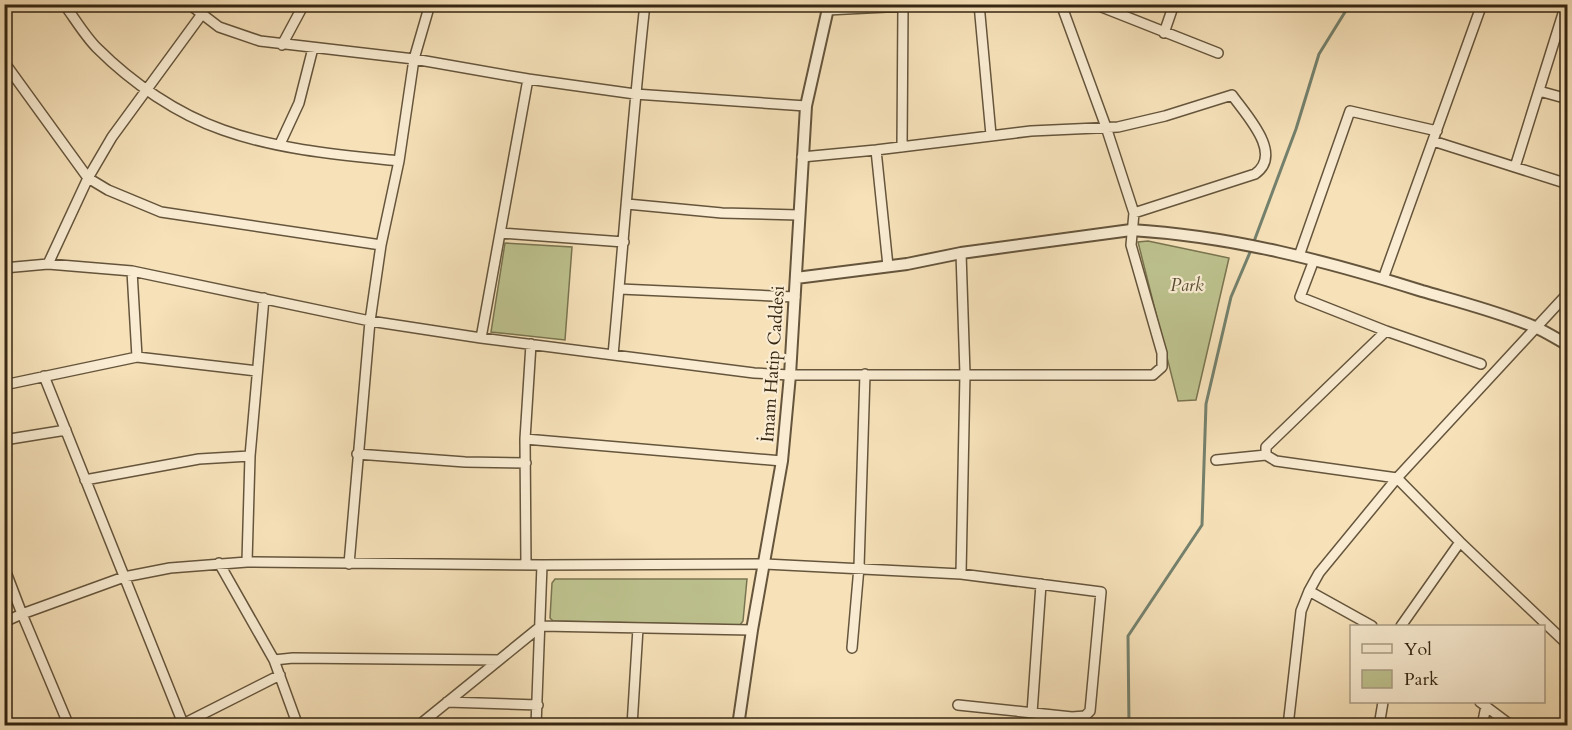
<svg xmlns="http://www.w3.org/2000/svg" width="1572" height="730" viewBox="0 0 1572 730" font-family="Cardo,serif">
<rect width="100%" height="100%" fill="#f6e1b9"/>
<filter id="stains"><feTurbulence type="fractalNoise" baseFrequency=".00333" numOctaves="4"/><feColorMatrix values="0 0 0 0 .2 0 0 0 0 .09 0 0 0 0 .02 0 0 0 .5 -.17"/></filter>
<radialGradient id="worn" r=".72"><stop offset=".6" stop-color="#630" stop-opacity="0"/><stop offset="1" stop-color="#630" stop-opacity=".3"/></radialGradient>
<path fill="#bdc28e" stroke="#797450" stroke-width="1.5" d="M1148,241L1229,258L1196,400L1178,401L1138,242Z
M505,243L572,247L565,340L491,332Z
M555,579H747L743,621L740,625L553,621L550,618L552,583Z"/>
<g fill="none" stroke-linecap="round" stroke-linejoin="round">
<path stroke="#74816d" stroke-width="3" d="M1253,244L1296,129L1319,54L1350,4
M1129,726L1128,636L1202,525L1206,404L1231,297L1251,250"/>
<defs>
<path id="minor" d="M64,4C75,19 85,36 97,48C132,83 177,114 223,130C279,150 341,155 399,161
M189,4L219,27L260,41L414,59L528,79L635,94L806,106
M979,4L991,135
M1094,4L1218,53
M827,10L946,4
M1164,33L1174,4
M282,45L304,4
M4,62L88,178L108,190L161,212L381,245
M1539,91L1568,99
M1433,141L1568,184
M280,144L299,103L313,48
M902,147L903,6
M876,150L888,266
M802,157L876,150L1031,131L1118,127L1165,116L1232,95C1246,115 1284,154 1255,174L1134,213
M1515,167L1565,7
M627,204L722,213L798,215
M500,233L624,242
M4,249L6,268
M961,253L965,374L961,574
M1299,256L1350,111L1437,131
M1314,260L1300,297L1386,331L1481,364
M48,264L88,178L112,137L202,14
M4,268L48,264L132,271L370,321L481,338L754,373L790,375H1153L1162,367V353L1131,245L1134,213L1106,127L1061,4
M1383,279L1482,4
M620,289L795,297
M1386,331L1266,447V455L1276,461L1397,478L1460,542L1568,645
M481,338L528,79
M613,355C624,238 632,121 645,4
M137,357L257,371
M44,376L184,726
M4,385L137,357L132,271
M525,439L782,461
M4,440L66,430
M357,454L465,462L526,463
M1216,460L1266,455
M85,480L199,459L250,456
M247,562L250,456L264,298
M219,563L274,660L293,658L499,660
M349,564L370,321L381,245L399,161L414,59L430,4
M526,565L525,439L531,344
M4,567L22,614L69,726
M1309,591L1372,626
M4,622L22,614L124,577L170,568L247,562L542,565L765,564L961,574L1101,592L1090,711L1085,716L1072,717L958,705
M1401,626L1460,542
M852,648L859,567L865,374
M274,660L298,726
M447,702L538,705
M1480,702L1512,726
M1032,713L1041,584
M183,724L280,675
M418,726L541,626L752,630
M536,726L542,565
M632,726L638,628
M1288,726L1301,611L1309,591L1319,573L1397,478L1568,293
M1379,726L1383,702
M1482,726L1486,706"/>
<path id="tertiary" d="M796,278L907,264L961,253L1131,230C1231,236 1327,261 1422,291C1460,302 1499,312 1535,327C1546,332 1557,339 1568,345
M738,726L752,630L782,461L790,375L806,106L829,4"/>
</defs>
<use href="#minor" stroke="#65553c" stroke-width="12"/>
<use href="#tertiary" stroke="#65553c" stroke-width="14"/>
<use href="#minor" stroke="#f9ecd2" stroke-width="9"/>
<use href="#tertiary" stroke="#f9ecd2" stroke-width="10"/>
</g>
<g text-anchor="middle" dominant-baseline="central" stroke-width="4.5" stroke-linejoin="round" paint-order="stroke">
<g font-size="18" font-style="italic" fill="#574d31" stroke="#f9ecd2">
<text x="1187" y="285">Park</text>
</g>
<g font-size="18" fill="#352612" stroke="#f9ecd2">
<text transform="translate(773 364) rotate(-86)">İmam Hatip Caddesi</text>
</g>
</g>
<rect width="1572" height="730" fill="none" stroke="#f6e1b9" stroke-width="24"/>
<rect x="6" y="6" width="1560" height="718" fill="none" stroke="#352612" stroke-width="3"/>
<rect x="12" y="12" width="1548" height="706" fill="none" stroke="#352612" stroke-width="1.5"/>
<rect x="1350" y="625" width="195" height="78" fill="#f9ecd2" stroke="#ab9d85" stroke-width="1.5"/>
<rect x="1362" y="644" width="30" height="9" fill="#f9ecd2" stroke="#ab9d85" stroke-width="1.5"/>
<text x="1404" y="655" font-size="18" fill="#352612">Yol</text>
<rect x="1362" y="670" width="30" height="18" fill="#bdc28e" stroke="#ab9d85" stroke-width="1.5"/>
<text x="1404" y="685" font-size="18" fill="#352612">Park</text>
<rect width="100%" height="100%" filter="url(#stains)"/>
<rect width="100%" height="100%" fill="url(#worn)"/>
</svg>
